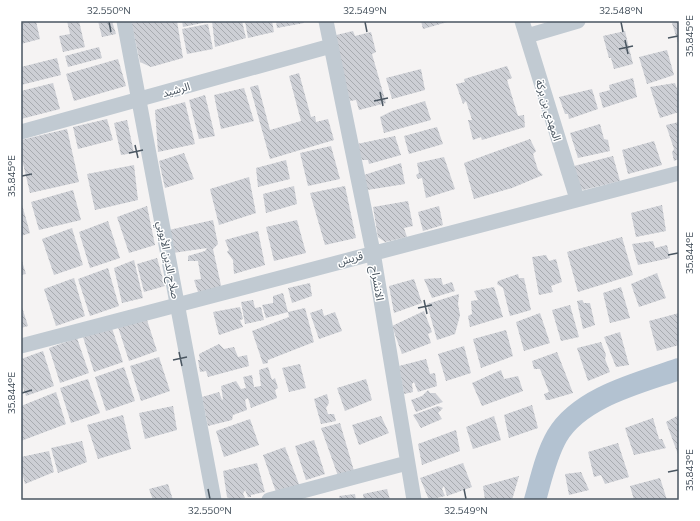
<svg xmlns="http://www.w3.org/2000/svg" width="700" height="521" viewBox="0 0 700 521" font-family="Commissioner,'Noto Sans Arabic',sans-serif">
<defs>
<pattern id="building-back-hatch" width="6" height="6" patternUnits="userSpaceOnUse"><rect width="6" height="6" fill="#cdcfd5"/><path d="M-1 5l2 2M0 0l6 6M5-1l2 2" fill="none" stroke="#a8abb0"/></pattern>
</defs>
<rect width="100%" height="100%" fill="#f5f3f3"/>
<path fill="url(#building-back-hatch)" d="M21,21H36L40,39L21,44Z
M67,21H79L85,47L63,52L59,36L70,34Z
M98,21H112L116,34L102,37Z
M131,21H177L183,58L151,67L140,62Z
M182,21H207V22L183,27Z
M212,21H242L246,38L215,47Z
M245,21H272L274,32L248,38Z
M276,21H303L304,23L277,28Z
M421,21H451L423,29Z
M679,21V46L672,23Z
M208,24L213,49L187,54L182,29Z
M353,31L355,36L371,32L376,52L372,54L386,103L359,110L356,100L350,101L332,36Z
M625,31L633,64L614,69L611,58H609L603,36Z
M99,47L102,58L68,67L65,56Z
M667,50L674,75L647,84L639,57Z
M57,58L61,75L21,85V67Z
M118,59L126,86L74,101L66,74Z
M507,66L512,78L507,80L518,116L524,115L525,127L482,140L481,137L473,140L468,120H472L466,101L463,104L456,84L465,82L464,79Z
M421,69L425,90L392,99L386,78Z
M299,73L311,117L315,116L316,122L328,119L334,140L270,159L250,87L258,85L270,130L301,121L289,76Z
M633,78L637,97L603,108L599,93L610,90L609,85Z
M53,83L60,109L21,119V91Z
M675,83L679,94V112L660,118L650,87Z
M244,88L254,121L221,129L214,95Z
M592,89L598,109L569,119L568,114H565L559,97Z
M205,95L215,136L199,139L189,100Z
M425,101L431,120L384,133L380,117L392,111Z
M185,102L195,144L158,152L155,110Z
M107,119L113,140L78,149L73,127Z
M127,120L134,153L121,155L114,123Z
M679,122V159L674,161L672,152L674,149L666,125Z
M600,124L604,139L608,140L610,151L578,158L570,133Z
M437,127L443,144L409,154L404,136Z
M67,129L79,182L30,193L21,155V140Z
M395,136L401,155L369,164L368,160H362L357,144Z
M530,139L536,151L533,154L538,170L543,175L512,188L474,199L464,163Z
M654,141L662,165L628,174L622,150Z
M331,146L340,179L308,186L300,153Z
M184,153L194,179L165,188L159,161Z
M613,156L620,181L583,190L578,186L574,166Z
M444,157L455,189L426,198L422,178L418,179L416,175L419,173L417,163Z
M286,160L290,179L258,187L256,168Z
M401,163L405,184L367,190L364,175Z
M134,165L138,200L95,210L87,174Z
M249,177L256,213L219,225L210,189Z
M294,186L297,204L266,213L263,194Z
M345,186L356,238L325,245L310,193Z
M73,190L81,220L39,230L31,202Z
M21,201L30,233L21,236Z
M408,201L413,226L404,228L407,237L385,242L378,237L373,207Z
M662,205L666,231L636,237L631,213Z
M147,206L155,245L129,253L117,217Z
M439,206L443,225L423,231L418,212Z
M213,220L218,244L213,249L222,290L199,295L194,280L201,279L198,261H188V256L205,251L207,248L173,253L169,230Z
M297,220L306,253L274,261L266,227Z
M108,221L120,258L90,268L79,232Z
M72,228L83,265L54,275L42,239Z
M258,231L265,265L234,274L233,260L227,252L229,250L225,240Z
M622,237L633,275L578,292L567,252Z
M653,241L655,248L667,245L670,258L638,265L632,244Z
M546,255L549,261L556,259L562,282L551,286L553,292L539,295L532,257Z
M21,258L26,274L21,275Z
M157,258L165,286L144,292L137,264Z
M134,260L143,298L122,303L114,268Z
M108,268L119,306L90,316L78,279Z
M657,273L666,298L639,307L631,284Z
M518,274L519,278H524L531,310L510,316L503,288L497,284L498,281Z
M74,278L85,316L56,326L44,289Z
M441,278L443,285L452,282L455,291L432,298L424,279Z
M414,279L422,303L394,313L389,286Z
M310,283L312,296L292,303L288,288Z
M494,287L503,317L470,327L468,316L472,314L471,301L478,300L474,291Z
M621,287L630,318L610,323L603,293Z
M283,293L288,312L266,318L262,305L273,303V296Z
M459,294L458,304L460,315L455,334L437,340L427,304Z
M253,300L255,308L261,307L264,320L245,324L241,302Z
M582,300L584,303H590L595,325L583,329L577,301Z
M21,304L28,326L21,328Z
M570,305L579,337L561,341L552,310Z
M240,307L243,319L240,320L243,327L219,335L213,312Z
M305,308L314,342L268,360V363L263,364L252,331L289,317L288,312Z
M322,309L324,316L335,312L342,331L319,339L310,313Z
M424,311L432,332L428,334L431,343L402,354L392,326Z
M540,313L550,343L524,351L516,322Z
M679,313V345L657,351L649,321Z
M146,317L157,351L129,361L118,327Z
M112,328L123,362L94,372L83,337Z
M506,330L513,356L481,368L473,339Z
M620,332L629,365L616,367L604,337Z
M77,338L89,373L60,383L49,348Z
M601,342L606,355L605,359L610,372L588,381L577,348Z
M219,344L224,349L234,347L238,357L247,355L249,366L208,377L206,371L200,372L198,360H200L199,354Z
M464,346L471,373L446,381L438,354Z
M43,351L54,386L26,396L21,381V359Z
M557,352L573,393L549,400H546L544,394L549,392L540,369H534L532,361Z
M159,357L170,391L141,401L130,366Z
M426,359L430,374L435,373L437,386L418,392L414,382L412,384L413,392L404,394L399,366Z
M300,364L306,388L289,392L282,368Z
M124,367L135,401L106,411L95,377Z
M268,367L272,380L275,378L278,388L275,390L277,398L251,408L248,398L245,400L247,410L233,415L232,420L208,426L202,397L219,392L222,400L223,399L221,386L236,381L241,389L246,388L243,377L252,375L254,387L261,386L259,370Z
M501,370L504,379L518,376L523,391L482,406L472,383Z
M88,379L100,413L71,423L60,388Z
M366,379L372,400L345,411L337,388Z
M428,390L430,393H435L443,402L416,412L411,400L422,396Z
M56,392L66,424L21,441V406Z
M327,394L329,403L326,408L328,414H334L336,421L321,424L314,399Z
M532,405L538,428L509,438L504,415Z
M173,406L177,430L145,439L139,413Z
M438,406L443,408L438,413L442,419L421,428L413,415Z
M123,415L131,449L98,459L87,425Z
M679,415V457L666,422Z
M381,416L389,433L359,445L352,425Z
M494,416L501,440L473,449L466,427Z
M653,418L659,439H662L666,448L634,455L625,428Z
M250,419L259,445L224,457L216,431Z
M340,423L354,471L338,476L321,428Z
M456,430L460,451L422,465L418,444Z
M314,440L325,474L306,480L295,446Z
M82,441L87,462L58,473L51,448Z
M618,443L629,477L605,484L601,475L594,477L588,452Z
M285,447L300,487L277,495L263,455Z
M49,451L54,472L25,484L21,468V457Z
M257,463L265,492L251,495V497H248L245,490L243,494L245,498L232,500L227,497L223,471Z
M463,463L472,487L447,496L444,486L442,489L445,496L429,500L420,478Z
M581,472L589,490L569,495L565,474Z
M519,476L512,500H485L483,486Z
M660,478L667,500H634L630,486Z
M168,484L173,500H153L149,489Z
M387,489L390,500H364L363,494Z
M355,494L356,500H340L339,496Z"/>
<g fill="none" stroke-linecap="round" stroke-linejoin="round">
<path stroke="#c1cad2" stroke-width="15" d="M124,21L214,500
M326,21L373,252L414,500
M522,21L577,199
M527,36L578,21
M21,132L331,46
M21,346L679,173
M269,500L407,463"/>
<path stroke="#b3c2d1" stroke-width="22" d="M535,500C541,479 546,455 557,436C580,397 639,383 679,369"/>
</g>
<path fill="none" stroke="#4a5661" stroke-width="1.5" d="M109,22L111,32M365,22L367,32M621,22L623,32M668,38L678,36M625,40L628,54M619,49L633,46M380,92L383,106M374,101L388,98M135,145L138,158M129,153L143,150M22,176L32,174M668,255L678,253M424,300L427,314M418,308L432,305M179,352L182,366M173,360L187,357M22,393L32,390M668,472L678,470M208,489L210,499M464,489L466,499"/>
<g text-anchor="middle" dominant-baseline="central" stroke-width="3" stroke-linejoin="round" paint-order="stroke">
<g font-size="11" fill="#4a5661" stroke="#fff">
<text transform="translate(176 89) rotate(-16)">الرشيد</text>
<text transform="translate(549 110) rotate(73)">المهدي بن بركة</text>
<text transform="translate(350 258) rotate(-15)">قريش</text>
<text transform="translate(169 260) rotate(79)">صلاح الدين الأيوبي</text>
<text transform="translate(378 283) rotate(81)">الانشراح</text>
</g>
</g>
<rect width="700" height="521" fill="none" stroke="#ffffff" stroke-width="44"/>
<rect x="22" y="22" width="656" height="477" fill="none" stroke="#4a5661" stroke-width="1.5"/>
<g font-size="10" text-anchor="middle" fill="#4a5661">
<text x="109" y="14">32.550°N</text>
<text x="365" y="14">32.549°N</text>
<text x="621" y="14">32.548°N</text>
<text transform="translate(689 36) rotate(-90)" y="4">35.845°E</text>
<text transform="translate(11 176) rotate(-90)" y="4">35.845°E</text>
<text transform="translate(689 253) rotate(-90)" y="4">35.844°E</text>
<text transform="translate(11 393) rotate(-90)" y="4">35.844°E</text>
<text transform="translate(689 470) rotate(-90)" y="4">35.843°E</text>
<text x="210" y="514">32.550°N</text>
<text x="466" y="514">32.549°N</text>
</g>
</svg>
